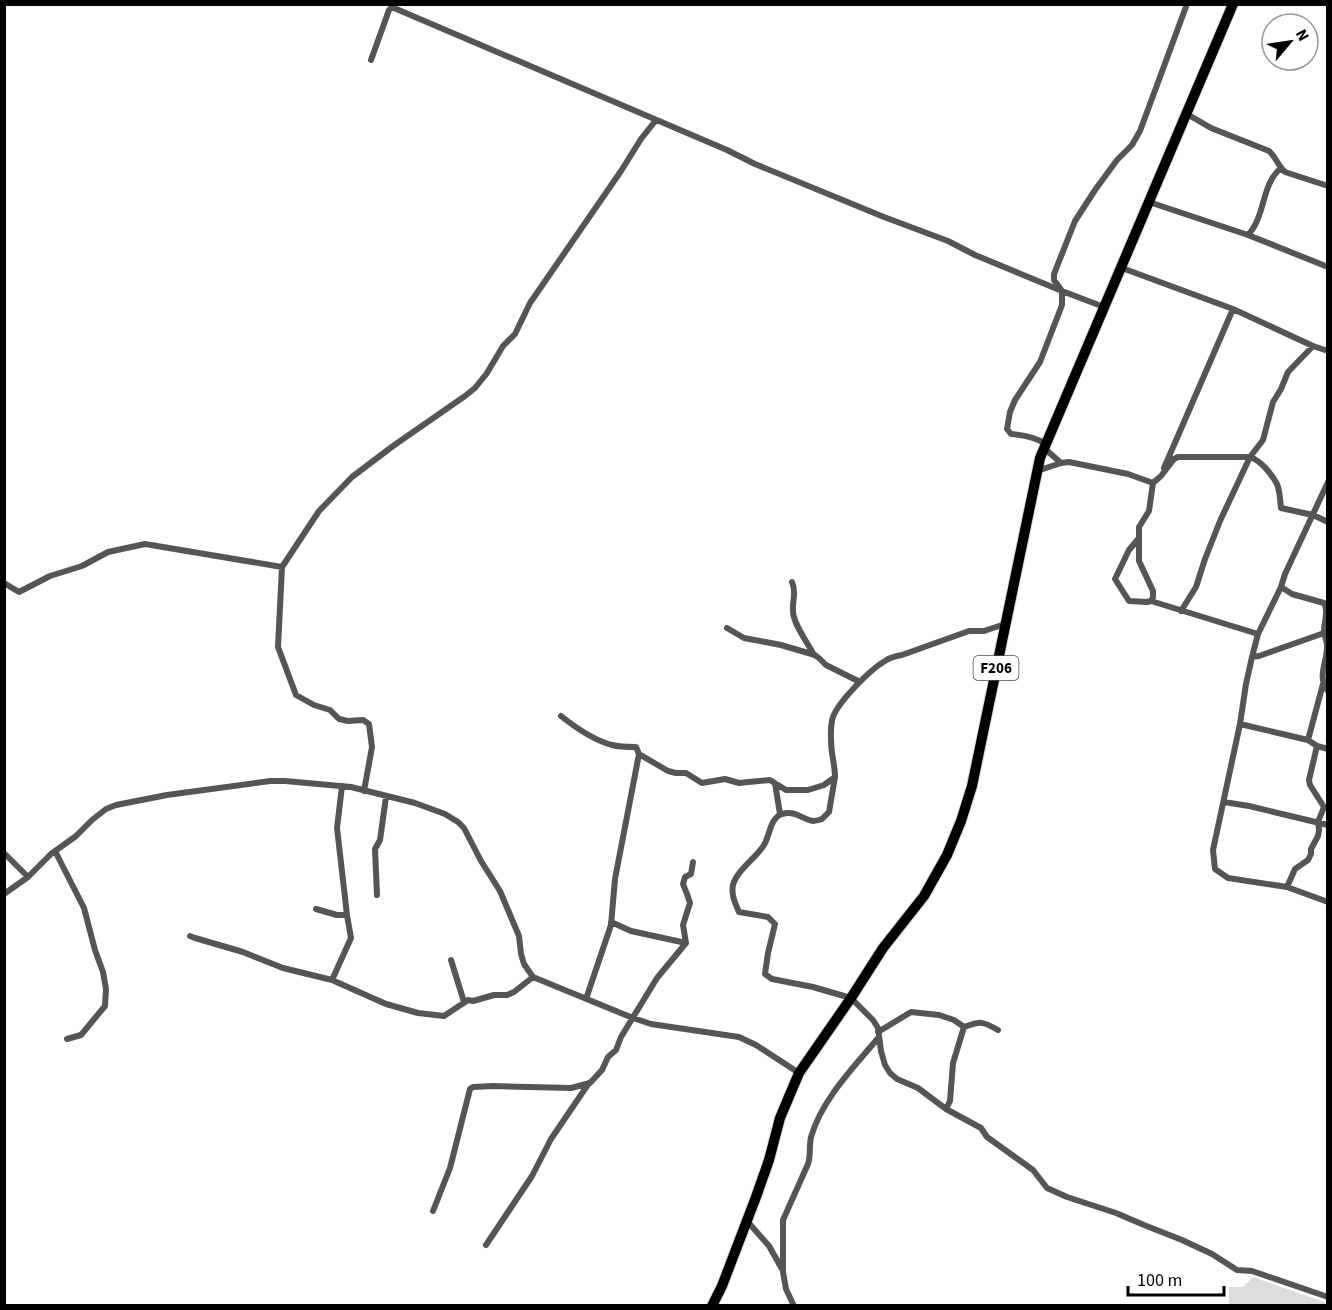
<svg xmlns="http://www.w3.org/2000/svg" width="1332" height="1310" viewBox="0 0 1332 1310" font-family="'Source Sans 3',sans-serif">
<rect width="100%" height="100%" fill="#fff"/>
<path fill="#dcdcdc" d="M1253,1277L1327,1303V1305H1229V1287H1243Z"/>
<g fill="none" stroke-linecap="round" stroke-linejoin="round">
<defs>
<path id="primary" d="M712,1306L722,1286L756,1197L769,1160L780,1118L799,1073L851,998L883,948L924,896L947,855L961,821L972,786L1040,458L1233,4"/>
</defs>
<use href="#primary" stroke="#dbdbdb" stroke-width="12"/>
<path stroke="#555" stroke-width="6" d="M371,60L389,10L391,8H394L727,150L755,164L884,217L948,241L975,255L1062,291L1104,307
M1187,114L1211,128L1269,151C1276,157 1278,166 1285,172L1328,186
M1149,202L1248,235L1328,267
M1248,235C1266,216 1261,184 1281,168
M1122,268L1233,309L1313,346L1328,351
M1046,444C1035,437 1024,435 1011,434L1007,429L1010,412L1015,400L1040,362L1062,305V291L1054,280V274L1075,221L1095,190L1117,160L1132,145L1140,131L1187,4
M1044,448L1061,463
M1164,468L1233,309
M1037,471L1061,463L1069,462L1128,474L1153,483
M1328,482L1285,574L1281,587L1292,594L1324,603C1329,611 1324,622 1324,631C1324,636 1327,640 1327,645C1328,661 1316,677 1328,691
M1139,538L1129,550L1115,579L1129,601L1147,602L1151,601L1258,634
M792,582C797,593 792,600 793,611C793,624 808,643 814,655
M4,583L19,592L50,576L82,566L108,552L145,544L282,567
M1281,587L1258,634L1252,657L1246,684L1240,724L1213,850L1215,869L1228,878L1287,887L1328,902
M1151,601L1153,597V591L1139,561V527L1149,511L1153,483L1161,476L1174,459L1178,457H1250C1261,461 1271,473 1277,484C1280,491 1280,501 1281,508L1313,515L1328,522
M1181,611L1196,587L1205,559L1220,521L1250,457L1263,440L1273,402L1281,389L1288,372L1313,346
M727,628L744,638L781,645L815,655L820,659L826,665L860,682
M1252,657L1259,656L1324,633L1327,631
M561,716C576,728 593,740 612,745C619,747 628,747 636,747L639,754L615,879L611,925L586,999
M1240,724L1308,740L1317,746
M1308,740L1323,684
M639,754L668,771L676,773H686L702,783L725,779L739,783L770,780L786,790H808L824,785L835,777C835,771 834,765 833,759C831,749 830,730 832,721C834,705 871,669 885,661C890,657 896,656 902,655L969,631H984L1005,624
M835,777L829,812L822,819C819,820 816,821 813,821C801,819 796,810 782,814C770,818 770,835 764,845C756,858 737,870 733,885C731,895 735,903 739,912L768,917L775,924L768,953L765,974L772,979L813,987L851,998L873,1020L878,1028L881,1051L885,1065L890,1073L897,1079L918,1088L946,1109L981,1128L987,1137L1033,1170L1047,1188L1067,1197L1116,1213L1144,1225L1182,1240L1212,1254L1237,1270L1252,1271L1328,1297
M775,783L780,814
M364,791L372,747L369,724L363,720L348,721L339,719L330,710L314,705L296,695L278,647L282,567L319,511L352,477L393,446L465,396L475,388L487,373L503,346L515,334L530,303L621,171L641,139L656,120
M1224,802L1249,806L1328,825
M55,851L84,908L95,950L103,972L106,989L105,1006L81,1035L67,1039
M4,853L28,877
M1287,887L1295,869L1308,860L1311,854V849L1318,836L1319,830L1318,822L1324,807L1310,785L1309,780L1317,746L1328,749
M4,894L28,877L51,854L76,836L92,820L106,809L116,805L167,795L270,781H285L351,787L415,803L445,814L458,822L464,828L481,861L500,891L519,936L521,954L524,964L533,977L633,1018L651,1024L739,1037L756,1045L799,1073
M377,895L375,849L380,840L386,797
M316,909L337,915H347
M190,936L195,938L243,952L283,968L332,980L386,1004L418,1013L444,1016L468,1000L473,1001L494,995H507L514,992L533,977
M686,943L683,925L690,903L687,894L683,884L685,877L691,874L693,862
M451,960L464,1002
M332,980L351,938L347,915L337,828L342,786
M964,1027C981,1021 982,1021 998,1030
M878,1032L911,1012L939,1015L954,1020L964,1027
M946,1109L950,1101L953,1063L964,1027
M433,1211L450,1168L470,1089L473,1087L493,1086L571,1088L590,1083L602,1070L608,1057L616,1050L621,1037L657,978L686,943L631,931L611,922
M747,1221L769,1246L782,1269
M486,1245L532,1176L551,1139L589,1083
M794,1306L786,1289L783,1272V1220L808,1164C811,1155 809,1146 811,1137C822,1099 854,1067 879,1037"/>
<use href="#primary" stroke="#000" stroke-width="10"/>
</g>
<g text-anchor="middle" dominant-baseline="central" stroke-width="5" stroke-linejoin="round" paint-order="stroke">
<rect fill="#fff" stroke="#4c4c4c" stroke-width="1.5" x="973.5" y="656" width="45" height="24" rx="4.5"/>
<g font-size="15" font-weight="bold" fill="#000">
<text x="996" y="668">F206</text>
</g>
</g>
<rect width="1332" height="1310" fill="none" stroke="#000000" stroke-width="12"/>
<g transform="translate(1290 42) rotate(61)"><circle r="28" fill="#ffffff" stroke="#999999" stroke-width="1.5"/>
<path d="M0-4.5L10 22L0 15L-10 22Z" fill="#000000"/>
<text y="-9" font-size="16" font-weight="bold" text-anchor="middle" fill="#000000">N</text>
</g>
<path d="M1128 1286v9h96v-9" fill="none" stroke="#000000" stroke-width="3"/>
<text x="1137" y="1286" font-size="18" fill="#000000" stroke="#ffffff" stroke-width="4.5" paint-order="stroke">100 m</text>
</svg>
